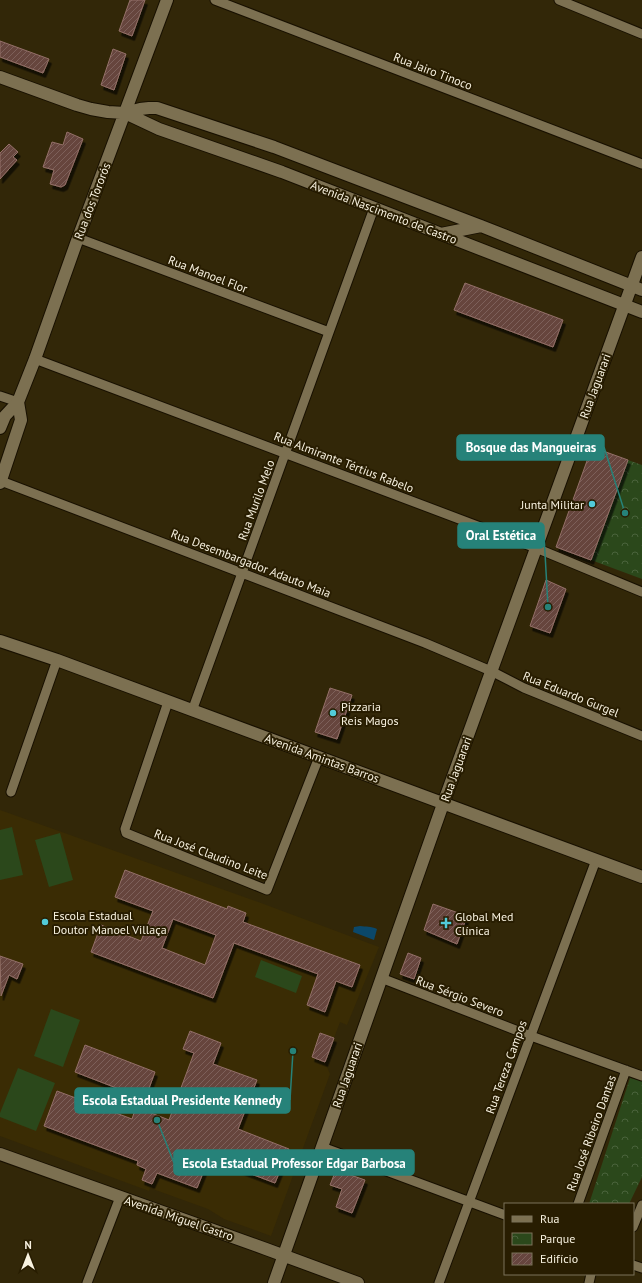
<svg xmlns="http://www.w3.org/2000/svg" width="642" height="1283" viewBox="0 0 642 1283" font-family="'PT Sans',sans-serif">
<defs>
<pattern id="park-crowns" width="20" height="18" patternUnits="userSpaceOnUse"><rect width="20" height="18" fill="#2b481b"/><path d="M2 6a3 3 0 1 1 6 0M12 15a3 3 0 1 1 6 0" fill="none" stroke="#4a633c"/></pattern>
<pattern id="building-hatch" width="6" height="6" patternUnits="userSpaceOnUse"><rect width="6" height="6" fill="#66453e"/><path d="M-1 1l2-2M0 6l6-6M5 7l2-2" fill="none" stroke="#7d605a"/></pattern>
<filter id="shadow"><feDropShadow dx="2.5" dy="4.5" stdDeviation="0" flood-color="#0009"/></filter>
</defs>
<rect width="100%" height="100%" fill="#322708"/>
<path fill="#3a2c04" d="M0,810L261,903L379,947L347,1025L340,1022L325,1062L330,1074L271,1236L224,1219L208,1209L150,1188L149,1191L0,1136Z"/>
<path fill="#2b481b" d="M12,827L23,875L0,880V830Z
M60,833L73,880L49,887L35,840Z
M261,960L302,976L296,993L255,977Z
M51,1009L80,1020L63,1067L34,1056Z
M18,1068L55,1083L36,1131L0,1117V1113Z"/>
<path fill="url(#park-crowns)" d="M628,460L642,465V579L591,560Z
M630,1078L642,1081V1177L629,1204H589Z"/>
<path fill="#0b486a" d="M360,926C366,927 371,926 377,929L374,940L353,932L354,927Z"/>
<path fill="url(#building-hatch)" stroke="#947068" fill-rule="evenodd" filter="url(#shadow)" d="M130,0H145L132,36L119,31Z
M0,41L49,59L43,73L0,57Z
M113,49L126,54L114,90L101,85Z
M67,132L83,139L65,185L61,187L50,184L54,170L43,167L52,142L63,145Z
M9,144L18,152L13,157L17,160L0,179V153Z
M465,283L563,320L553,347L454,310Z
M592,447L628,460L591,560L556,547Z
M546,580L566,589L550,633L530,626Z
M330,688L352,695L337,739L315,732Z
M125,870L227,909L228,906L246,913L243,922L360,965L352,987L336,981L325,1012L307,1005L318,974L234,943L213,998L91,952L101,925L141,941L153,911L115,897ZM173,919L216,935L205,965L162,948Z
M433,904L467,916L457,944L424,930Z
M408,953L421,958L414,979L400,974Z
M0,956L23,964L17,979L9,975L1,996Z
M190,1031L221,1043L213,1064L257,1080L238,1129L289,1149L275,1183L209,1158L197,1188L157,1173L152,1184L142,1180L146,1169L137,1165L138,1161L44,1126L57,1091L132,1119L136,1107L169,1120L194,1053L183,1049Z
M320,1033L334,1038L325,1062L312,1057Z
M85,1045L155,1072L145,1099L75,1072Z
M336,1170L365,1180L352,1213L336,1207L342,1189L330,1185Z"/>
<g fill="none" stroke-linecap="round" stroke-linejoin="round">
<defs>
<path id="street" d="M215,0L642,164
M559,0L642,34
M78,238L329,332
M35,359L536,548L642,592
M0,396L18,402
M1,481L425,643L491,671L524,688L642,736
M168,702L125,829L126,833L267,890L319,757
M192,711L374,208
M11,792L57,660
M381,978L531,1036L642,1076
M322,1147L505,1215
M578,1204L626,1070
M633,1227L642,1205
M633,1265L642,1268
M87,1283L120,1197
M439,1283L596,860
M589,1283L591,1274"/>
<path id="secondary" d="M0,77L77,105L91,109L108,112L125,113L140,109L149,108H157L274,147L481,226L642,290
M125,113L159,129L282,172L642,312
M441,234L481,226
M0,428L5,416L18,402L35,359L78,238L167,0
M0,483L21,420L18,402
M0,641L57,660L642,877
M0,1154L266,1249L358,1283
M274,1283L443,804L642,257"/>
</defs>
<use href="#street" stroke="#181000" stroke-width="11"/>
<use href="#secondary" stroke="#181000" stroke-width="14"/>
<use href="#street" stroke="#7c7051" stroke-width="9"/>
<use href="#secondary" stroke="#7c7051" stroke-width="12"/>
</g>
<g fill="#52cbd9" stroke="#281d01" stroke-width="1.5">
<circle cx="592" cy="504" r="4"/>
<circle cx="333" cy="713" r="4"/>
<circle cx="45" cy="922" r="4"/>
<path d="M444 917h4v4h4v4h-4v4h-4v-4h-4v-4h4z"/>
</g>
<g text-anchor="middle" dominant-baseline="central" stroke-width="4" stroke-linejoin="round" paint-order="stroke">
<g font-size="12" fill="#f8f2e0" stroke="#281d01">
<text transform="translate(433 71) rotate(21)">Rua Jairo Tinoco</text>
<text transform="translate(92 201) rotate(-69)">Rua dos Tororós</text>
<text transform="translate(384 212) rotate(21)">Avenida Nascimento de Castro</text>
<text transform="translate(208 274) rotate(21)">Rua Manoel Flor</text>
<text transform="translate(595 386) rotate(-70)">Rua Jaguarari</text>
<text transform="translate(344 462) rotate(21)">Rua Almirante Tértius Rabelo</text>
<text transform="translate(256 500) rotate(-70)">Rua Murilo Melo</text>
<text transform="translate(251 563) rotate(21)">Rua Desembargador Adauto Maia</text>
<text transform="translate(571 694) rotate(22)">Rua Eduardo Gurgel</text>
<text transform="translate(322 758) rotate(20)">Avenida Amintas Barros</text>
<text transform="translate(456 769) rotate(-70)">Rua Jaguarari</text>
<text transform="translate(211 854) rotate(21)">Rua José Claudino Leite</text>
<text transform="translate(460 996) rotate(21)">Rua Sérgio Severo</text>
<text transform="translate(506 1067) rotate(-70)">Rua Tereza Campos</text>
<text transform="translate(347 1075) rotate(-71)">Rua Jaguarari</text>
<text transform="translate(591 1133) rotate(-70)">Rua José Ribeiro Dantas</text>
<text transform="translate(179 1218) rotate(19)">Avenida Miguel Castro</text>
</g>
<g font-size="12" fill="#f8f2e0" stroke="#281d01" text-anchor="start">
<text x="584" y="504" text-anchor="end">Junta Militar</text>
<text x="341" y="706">Pizzaria<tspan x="341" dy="14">Reis Magos</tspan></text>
<text x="53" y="915">Escola Estadual<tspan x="53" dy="14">Doutor Manoel Villaça</tspan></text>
<text x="455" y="916">Global Med<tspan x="455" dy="14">Clínica</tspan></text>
</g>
</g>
<path fill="none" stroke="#268279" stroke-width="1.5" d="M625 513L604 447M548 607L544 535M293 1051L290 1100M157 1120L174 1163"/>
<g fill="#268279" stroke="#281d01" stroke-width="1.5">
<circle cx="625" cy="513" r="4"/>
<circle cx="548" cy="607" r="4"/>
<circle cx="293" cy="1051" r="4"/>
<circle cx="157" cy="1120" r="4"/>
</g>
<g fill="#268279" stroke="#268279" stroke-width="1.5">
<rect x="457" y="435" width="147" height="25" rx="4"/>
<rect x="458" y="523" width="86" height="25" rx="4"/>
<rect x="75" y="1088" width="215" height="25" rx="4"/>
<rect x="174" y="1150" width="240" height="25" rx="4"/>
</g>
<g font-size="13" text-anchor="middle" font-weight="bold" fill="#fff">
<text x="531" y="452">Bosque das Mangueiras</text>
<text x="501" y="540">Oral Estética</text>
<text x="182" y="1105">Escola Estadual Presidente Kennedy</text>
<text x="294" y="1168">Escola Estadual Professor Edgar Barbosa</text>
</g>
<rect x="504" y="1203" width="130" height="72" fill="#281d01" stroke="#7b725a"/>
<rect x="512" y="1216" width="20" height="6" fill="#7c7051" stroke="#7b725a"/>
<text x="540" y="1223" font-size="12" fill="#f8f2e0">Rua</text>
<rect x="512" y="1233" width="20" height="12" fill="url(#park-crowns)" stroke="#7b725a"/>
<text x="540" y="1243" font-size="12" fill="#f8f2e0">Parque</text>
<rect x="512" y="1253" width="20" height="12" fill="url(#building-hatch)" stroke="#7b725a"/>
<text x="540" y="1263" font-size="12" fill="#f8f2e0">Edifício</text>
<g transform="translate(28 1255)" stroke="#281d01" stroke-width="3" paint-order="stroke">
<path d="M0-3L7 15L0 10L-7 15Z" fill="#f8f2e0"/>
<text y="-6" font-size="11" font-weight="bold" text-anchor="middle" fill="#f8f2e0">N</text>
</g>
</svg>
